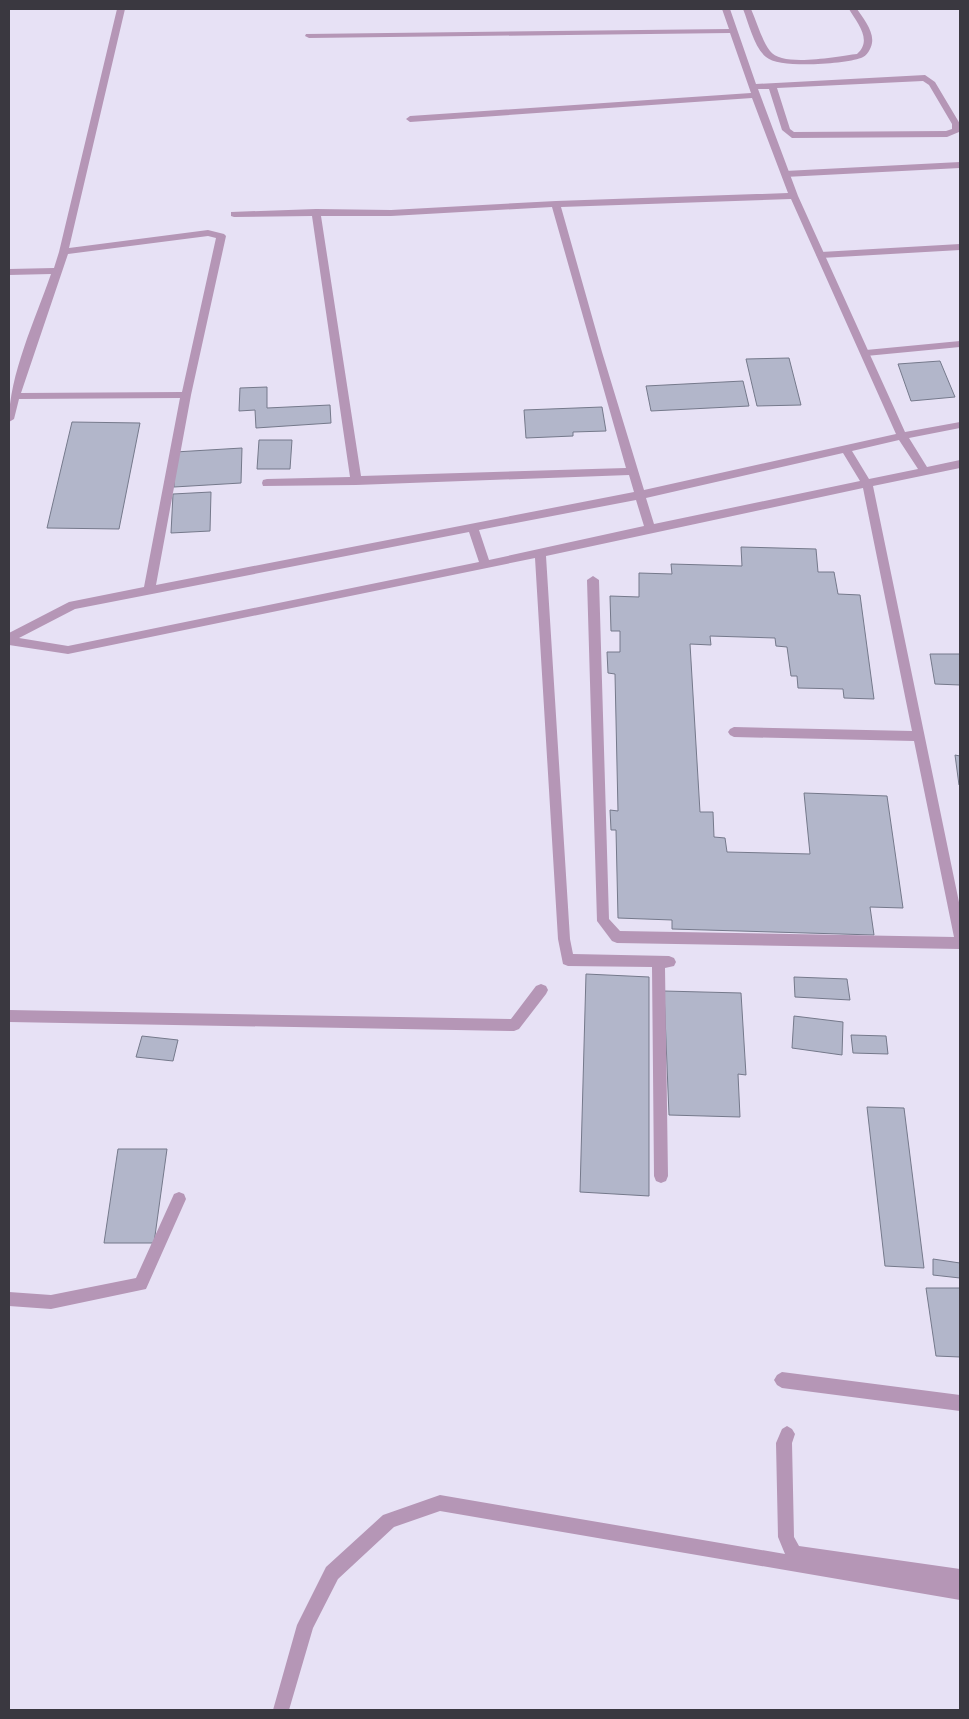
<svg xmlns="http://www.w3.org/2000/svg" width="969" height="1719" viewBox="0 0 969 1719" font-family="Georgia,serif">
<rect width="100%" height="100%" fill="#e7e1f5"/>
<path fill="#b2b6ca" stroke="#75798b" d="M789,358L801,405L757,406L746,359Z
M940,361L955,397L911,401L898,364Z
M743,381L749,406L651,411L646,386Z
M267,387V408L330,405L331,423L256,428L255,410L239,411L240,388Z
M602,407L606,431L573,432V436L526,438L524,410Z
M72,422L140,423L119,529L47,528Z
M259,440H292L290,469H257Z
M242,448L241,483L174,487L175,452Z
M211,492L210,531L171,533L173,494Z
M741,547L816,549L818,572H834L838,594L860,595L874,699L844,698L843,689L798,688L797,676H791L787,647L776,646L775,638L710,636L711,645L690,644L700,812H713L714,837L725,838L727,852L810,854L804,793L887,796L903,908L870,907L874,935L672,929V920L618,918L616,830H611L610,810L618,811L615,674L608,673L607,652H620V631H611L610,596L639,597V573L672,574L671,564L742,566Z
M930,654H960V685L935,684Z
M955,755L960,756V785H959Z
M586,974L649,977V1196L580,1192Z
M794,977L847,979L850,1000L795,997Z
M664,991L741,993L746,1075L738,1074L740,1117L669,1115Z
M794,1016L843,1022L842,1055L792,1048Z
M851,1035L886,1036L888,1054L853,1053Z
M142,1036L178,1040L173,1061L136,1057Z
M867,1107L904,1108L924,1268L885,1266Z
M118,1149H167L154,1243H104Z
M933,1259L960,1263V1278L933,1275Z
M926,1288H960V1357L936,1356Z"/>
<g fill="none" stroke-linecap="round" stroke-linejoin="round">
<path fill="#b596b6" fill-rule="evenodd" d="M960,162V168L785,177L781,174L785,171Z
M960,244V250L821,258L816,255L821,252Z
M960,341V347L866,356L861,353L866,350Z
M179,1192L184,1194L186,1199L146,1289L51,1309L9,1306V1292L51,1295L136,1278L174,1194Z"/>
<path fill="#b596b6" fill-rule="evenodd" d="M117,9H125L69,248L208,230L224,234L226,236L191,395L156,585L634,492L629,475L356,485L263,486L262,483L263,480L267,479L350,477L312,216L234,217L231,216V212L316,209L391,210L556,201L788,193L752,98L410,122L406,119L410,116L751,93L730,33L309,38L305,36L306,34L729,29L722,9H730L756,84L925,75L935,82L960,124L959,132L947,137L792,138L782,130L769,89H758L798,196L905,432L960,422V428L909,438L927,467L960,460V468L873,486L960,907V949L617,943L612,941L597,921L587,580L593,576L599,580L609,919L620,931L954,937L914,741L734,737L730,735L728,732L730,729L734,727L912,731L863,488L546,556L570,939L573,954L669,956L674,958L676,962L674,966L665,968L668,1176L666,1181L661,1183L656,1181L654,1176L652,967L568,966L563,964L558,939L535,558L68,654L9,645V633L69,602L144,587L180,398L19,399L14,419L9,422C9,375 35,320 51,274L9,275V269L54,268L59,252ZM923,81L929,85L952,124V129L946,131L794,132L790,129L777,88ZM791,199L896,434L644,490L602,352L561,207ZM552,207L626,468L361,476L321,216H391ZM208,236L216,238L182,392L21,393L68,254ZM899,440L918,469L869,479L852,451ZM843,453L860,481L654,524L646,498ZM636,500L644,526L489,560L479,530ZM469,532L479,562L68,646L19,638L75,609Z
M743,9H751C757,22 761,39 770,51C782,68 838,56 857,54C873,40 857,23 849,9H857C863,18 874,31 872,43C871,49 867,56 861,58C844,64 779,69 766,57C754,47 749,24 743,9Z
M541,984L546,986L548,990L546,994L519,1029L514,1031L9,1022V1010L511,1019L536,986Z
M782,1372L960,1395V1411L782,1388L777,1385L774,1380L777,1375Z
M787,1426L792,1429L795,1434L792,1443L794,1537L799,1546L960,1569V1600L440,1511L394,1527L338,1579L313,1628L289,1710H273L297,1625L326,1567L383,1515L440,1495L785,1554L778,1537L776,1443L782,1429Z"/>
</g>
<rect width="969" height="1719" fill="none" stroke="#3a3840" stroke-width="20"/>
</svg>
